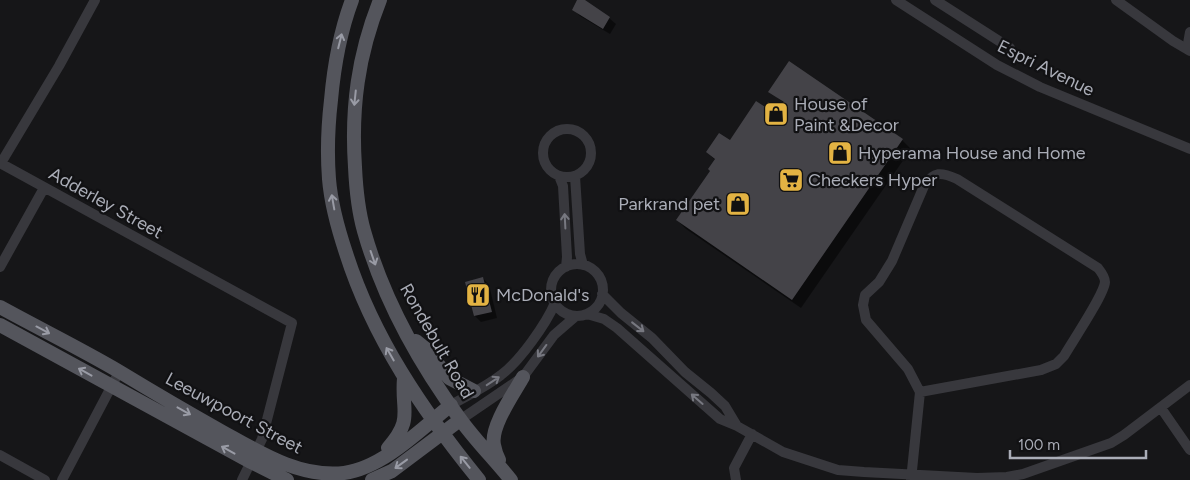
<svg xmlns="http://www.w3.org/2000/svg" width="1190" height="480" viewBox="0 0 1190 480" font-family="Figtree,sans-serif">
<rect width="100%" height="100%" fill="#161618"/>
<path fill="#0007" d="M579,0H582L609,18L616,24L610,34L580,16L574,10Z
M790,63L902,140L911,149L801,308L686,229L677,220L711,171L715,160L707,152L776,116L785,104L770,91Z
M483,278L489,285L497,318L481,322L475,316Z"/>
<path fill="#444348" d="M577,0H585L610,17L603,29L572,10Z
M789,61L903,139L792,300L676,220L710,171L708,169L715,159L706,152L719,133L730,140L756,101L776,114L784,102L768,92Z
M483,277L492,312L474,316L465,282Z"/>
<g fill="none" stroke-linecap="round" stroke-linejoin="round">
<path stroke="#38383d" stroke-width="10" d="M896,0L997,65L1040,87L1190,149
M935,0L1010,48
M1116,0L1173,41L1190,51
M1187,49L1190,32
M543 153a24 24 0 1 1 48 0a24 24 0 1 1-48 0Z
M0,163L292,323L262,439L242,480
M1,163L59,66L95,0
M559,176L563,186L567,257L566,267
M575,176L580,254L583,265
M551 290a26 26 0 1 1 52 0a26 26 0 1 1-52 0Z
M0,267L44,188
M602,294L621,313L652,338L685,372L711,393L725,406L737,426
M587,314L604,319L617,328L720,419L737,426L783,452L838,470L864,472L977,478L1007,477L1023,474L1111,443L1124,435L1190,385
M451,405C468,395 486,387 501,375C520,361 546,324 555,303
M1161,408L1190,450
M460,420L523,377L554,335L576,316
M0,455L45,480
M62,480L119,372
M736,480L734,468L752,434
M911,480L920,392L908,369L866,320L863,305L865,295L879,282L892,261L924,186C934,171 941,172 957,179L1098,268C1102,273 1105,277 1105,282C1104,295 1072,342 1064,356L1056,364L1041,370L920,392"/>
<path stroke="#54555c" stroke-width="14" d="M352,0C340,32 334,66 331,100C328,126 327,153 329,179C331,204 338,229 346,253C373,338 423,411 479,480
M380,0C358,55 351,108 355,167C356,188 358,210 364,231C383,298 419,363 460,419C475,440 495,460 511,480
M0,307C40,329 81,349 120,372C153,392 187,412 221,431C259,452 299,478 344,473C383,468 421,429 451,405
M0,325L251,462L287,480
M416,341L426,349L449,378L474,391
M388,448C414,418 401,412 404,378
M499,460C497,456 495,450 494,445C490,427 514,393 523,377
M372,480L392,471L460,420"/>
</g>
<defs><path id="oneway-shaft" d="M-6 0H5M1.5-3L5.5 0L1.5 3" fill="none" stroke-width="1.6" stroke-linecap="round" stroke-linejoin="round" transform="scale(1.25)"/></defs>
<g stroke="#999ba5">
<use href="#oneway-shaft" transform="translate(340 41) rotate(-76)"/>
<use href="#oneway-shaft" transform="translate(355 98) rotate(96)"/>
<use href="#oneway-shaft" transform="translate(333 202) rotate(-100)"/>
<use href="#oneway-shaft" transform="translate(373 258) rotate(71)"/>
<use href="#oneway-shaft" transform="translate(43 330) rotate(28)"/>
<use href="#oneway-shaft" transform="translate(390 354) rotate(-120)"/>
<use href="#oneway-shaft" transform="translate(85 372) rotate(-151)"/>
<use href="#oneway-shaft" transform="translate(184 411) rotate(29)"/>
<use href="#oneway-shaft" transform="translate(228 450) rotate(-151)"/>
<use href="#oneway-shaft" transform="translate(465 462) rotate(-129)"/>
<use href="#oneway-shaft" transform="translate(401 464) rotate(144)"/>
</g>
<g stroke="#777880">
<use href="#oneway-shaft" transform="translate(565 221) rotate(-93)"/>
<use href="#oneway-shaft" transform="translate(638 327) rotate(38)"/>
<use href="#oneway-shaft" transform="translate(542 351) rotate(126)"/>
<use href="#oneway-shaft" transform="translate(493 381) rotate(-33)"/>
<use href="#oneway-shaft" transform="translate(697 399) rotate(-139)"/>
</g>
<defs>
<symbol id="shop-square" viewBox="-11 -11 22 22"><rect x="-9" y="-9" width="18" height="18" rx="4" fill="#e3b343" stroke="#111113"/><path d="M-5-2.5h2.3a2.7 3.5 0 0 1 5.4 0H5L5.5 6h-11ZM-1.5-2.5h3a1.5 2.3 0 0 0-3 0Z" fill="#111"/></symbol>
<symbol id="supermarket-square" viewBox="-11 -11 22 22"><rect x="-9" y="-9" width="18" height="18" rx="4" fill="#e3b343" stroke="#111113"/><path d="M-6-5.5h2.5l.6 2H6L4.5 2H-2.5L-4.4-4H-6ZM-1.5 3.2a1.3 1.3 0 1 0 .1 0ZM3 3.2a1.3 1.3 0 1 0 .1 0Z" fill="#111"/></symbol>
<symbol id="restaurant-square" viewBox="-11 -11 22 22"><rect x="-9" y="-9" width="18" height="18" rx="4" fill="#e3b343" stroke="#111113"/><path d="M-5-6h1v4h1v-4h1v4h1v-4h1v5L-1.5 .5V6h-2V.5L-5-1ZM5-6V6H3V1.5H1.5Q1.5-4 5-6Z" fill="#111"/></symbol>
</defs>
<g fill-rule="evenodd">
<use href="#shop-square" x="762" y="100" width="28" height="28"/>
<use href="#shop-square" x="826" y="139" width="28" height="28"/>
<use href="#supermarket-square" x="777" y="166" width="28" height="28"/>
<use href="#shop-square" x="724" y="190" width="28" height="28"/>
<use href="#restaurant-square" x="464" y="281" width="28" height="28"/>
</g>
<g text-anchor="middle" dominant-baseline="central" stroke-width="4.5" stroke-linejoin="round" paint-order="stroke">
<g font-size="18" fill="#aaadb7" stroke="#111113">
<text transform="translate(1046 68) rotate(26)">Espri Avenue</text>
<text transform="translate(106 203) rotate(29)">Adderley Street</text>
<text transform="translate(437 341) rotate(60)">Rondebult Road</text>
<text transform="translate(234 413) rotate(28)">Leeuwpoort Street</text>
</g>
<g font-size="18" fill="#aaadb7" stroke="#111113" text-anchor="start">
<text x="794" y="104">House of<tspan x="794" dy="21">Paint &amp;Decor</tspan></text>
<text x="858" y="153">Hyperama House and Home</text>
<text x="808" y="180">Checkers Hyper</text>
<text x="720" y="204" text-anchor="end">Parkrand pet</text>
<text x="496" y="295">McDonald's</text>
</g>
</g>
<path d="M1010 450v8h136v-8" fill="none" stroke="#aaadb7" stroke-width="2.5"/>
<text x="1018" y="450" font-size="15" fill="#aaadb7" stroke="#111113" stroke-width="4" paint-order="stroke">100 m</text>
</svg>
